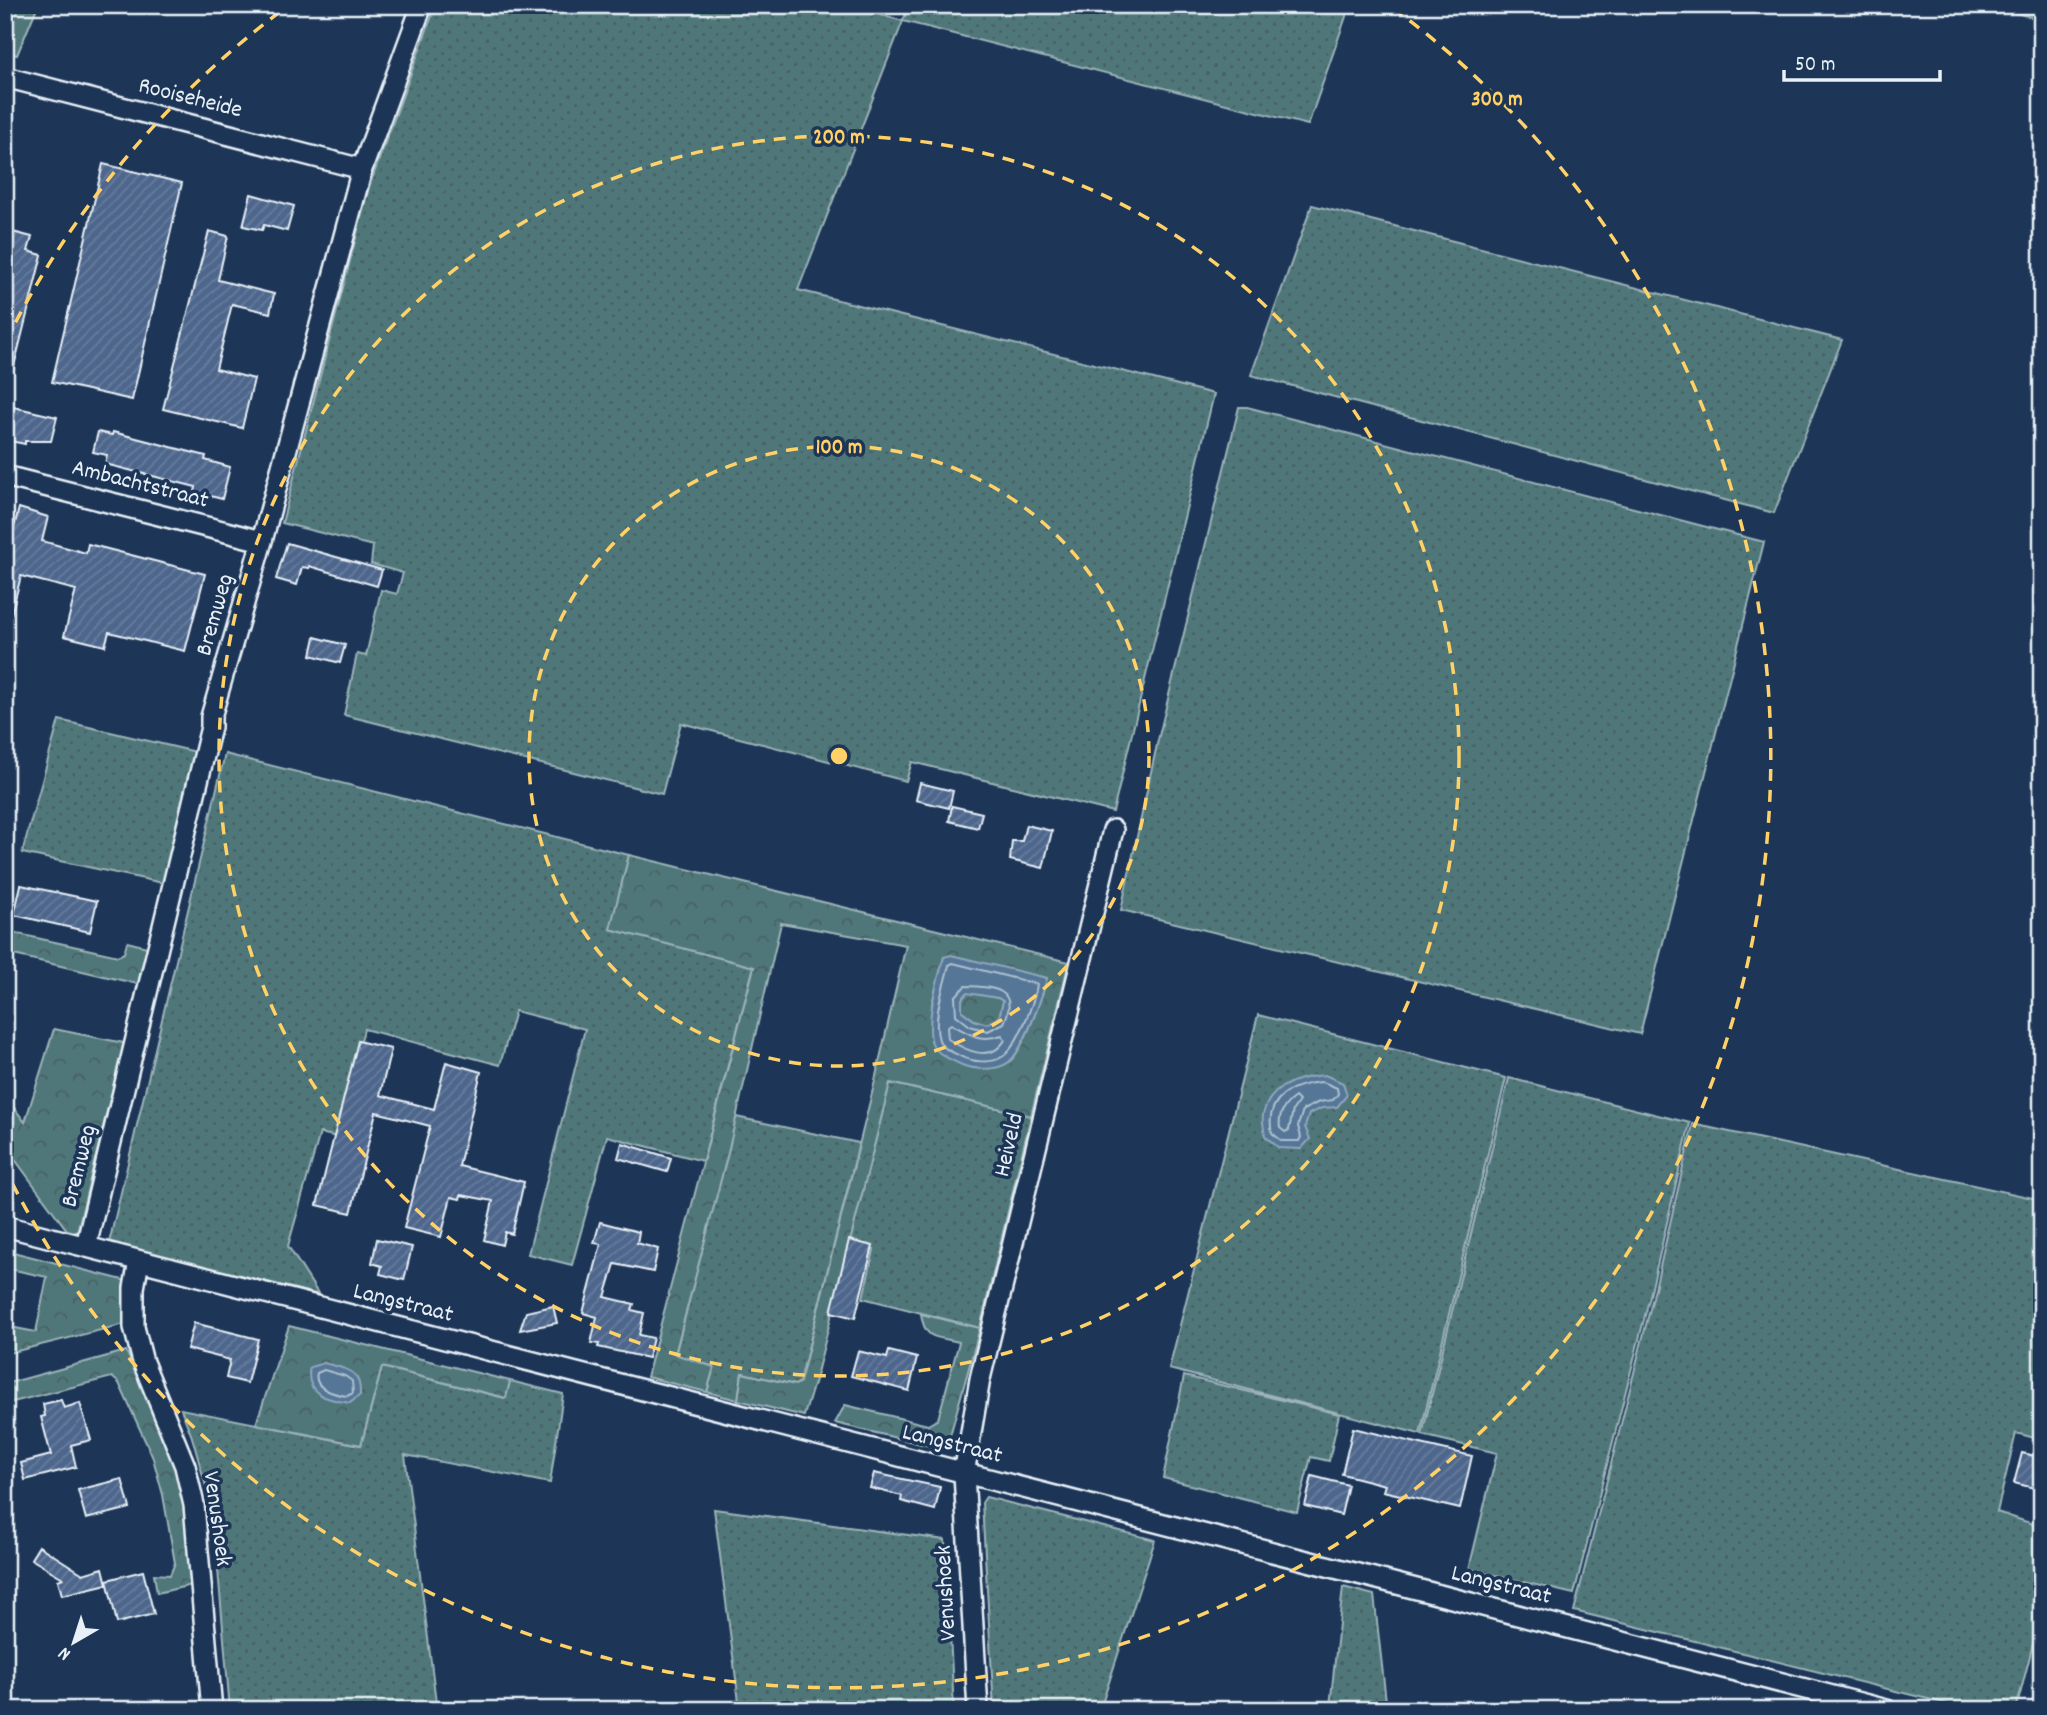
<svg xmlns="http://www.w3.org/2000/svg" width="2047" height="1715" viewBox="0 0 2047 1715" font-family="Dekko,sans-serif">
<defs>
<pattern id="green-dots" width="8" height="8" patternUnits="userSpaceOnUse" patternTransform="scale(1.75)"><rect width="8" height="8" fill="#4f777a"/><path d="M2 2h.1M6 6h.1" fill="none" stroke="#4a6062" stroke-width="1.8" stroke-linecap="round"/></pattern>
<pattern id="forest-crowns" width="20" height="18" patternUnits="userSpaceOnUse" patternTransform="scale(1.75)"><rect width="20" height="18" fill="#4f777a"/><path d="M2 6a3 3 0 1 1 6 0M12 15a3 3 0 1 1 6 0" fill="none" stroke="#4a6062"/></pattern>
<pattern id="building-hatch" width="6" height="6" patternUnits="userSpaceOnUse" patternTransform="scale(1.75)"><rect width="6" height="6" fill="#4e668c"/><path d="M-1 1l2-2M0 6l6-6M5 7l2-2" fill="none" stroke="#687c9d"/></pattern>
</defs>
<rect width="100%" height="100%" fill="#1d3557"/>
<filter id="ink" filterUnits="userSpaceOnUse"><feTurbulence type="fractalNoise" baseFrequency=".0143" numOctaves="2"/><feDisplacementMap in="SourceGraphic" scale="14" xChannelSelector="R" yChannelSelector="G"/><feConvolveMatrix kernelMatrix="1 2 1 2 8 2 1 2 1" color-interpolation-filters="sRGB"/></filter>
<g filter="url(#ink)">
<path fill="url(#green-dots)" stroke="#9cb4b9" stroke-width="2" d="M436,5H844L903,21L909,5H1350L1308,125L903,21L798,290L1214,394L1113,812L912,762L906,781L681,723L662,794L344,715L357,654L366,656L381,590L397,594L403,573L371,564L373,546L282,523L369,187Z
M1986,5H2042V20Z
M1312,205L1842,340L1774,513L1251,375Z
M1239,407H1247L1764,542L1640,1034L1121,910L1158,740Z
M59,720L196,752L163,883L22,853Z
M225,754L629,855L611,929L754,966L703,1161L607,1136L572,1265L528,1254L585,1029L515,1011L500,1065L364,1029L337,1137L320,1133L288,1246L319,1295L109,1243Z
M1258,1015L1506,1078L1420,1434L1169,1369Z
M1509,1078L1690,1123L1650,1296L1574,1594L1469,1569L1497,1453L1422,1435Z
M890,1083L1031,1116L980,1328L863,1298L874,1250L849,1243Z
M736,1117L859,1143L800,1382L795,1385L742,1373L738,1400L707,1392L714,1367L675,1355Z
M1693,1124L2042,1200V1440L2016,1433L1997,1512L2042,1527V1609L2016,1710H1972L1574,1611L1653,1297Z
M382,1367L505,1398L510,1381L563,1394L550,1483L405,1455L437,1710H230L213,1511L192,1437L181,1409L361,1445Z
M1184,1376L1339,1414L1329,1461L1311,1457L1297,1512L1163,1478Z
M986,1497L1155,1540L1100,1710H994L982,1503Z
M714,1509L945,1540L954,1710H740Z
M1343,1587L1374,1595L1387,1710H1358L1357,1707L1330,1706Z"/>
<path fill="url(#forest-crowns)" stroke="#9cb4b9" stroke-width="2" fill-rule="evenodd" d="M629,855L1069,962L1031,1116L890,1083L817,1373L804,1416L738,1400L742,1373L795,1385L800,1382L873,1089L906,945L781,923L728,1153L675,1354L714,1367L707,1392L647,1377L754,967L610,929ZM944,957L1047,978C1042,997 1024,1050 1009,1062C998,1070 979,1070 966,1066C954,1062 941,1048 931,1041L932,1003Z
M5,931L118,956L124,953L127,942L147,947L138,984L5,953Z
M967,992L998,998L1003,1001L999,1018L987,1024L974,1020L962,1011V999Z
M54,1029L124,1043L77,1232L67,1230L5,1146V1096L25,1122Z
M5,1250L127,1281L125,1324L5,1354V1326L36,1332L47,1277L5,1268Z
M921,1314L980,1328L946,1450L835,1423L845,1405L928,1425L938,1419L959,1342C936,1336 925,1341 921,1314Z
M289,1326L510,1381L506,1398L382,1367L361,1445L256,1424Z
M126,1351C139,1379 155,1406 166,1435C184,1483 187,1534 192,1585L157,1593L154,1574L170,1575L175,1563L163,1495L153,1458L119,1383L112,1377L5,1404V1384Z"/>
<path fill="#4f777a" stroke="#9cb4b9" stroke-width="2" d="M5,5H38L17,55L5,52Z"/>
<path fill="#547696" stroke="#8fa7bd" stroke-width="2" fill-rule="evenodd" d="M951,955L1047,978C1042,997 1024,1049 1009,1062C997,1071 975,1070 962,1065C951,1060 936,1054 932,1043C925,1021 938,979 944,957ZM967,993L998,998L1003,1001L999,1018L987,1024L974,1020L962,1011V999Z
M1325,1075L1343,1083L1347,1095L1337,1107L1322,1108L1309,1114L1305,1127L1310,1139L1301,1149L1279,1148L1265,1136C1264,1129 1262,1120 1263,1114C1270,1085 1299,1077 1325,1075Z
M324,1363C346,1369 361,1369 360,1395L350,1403C328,1400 304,1395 310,1367Z"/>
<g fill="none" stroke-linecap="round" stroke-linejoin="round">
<path stroke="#adc0d1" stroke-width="2" d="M953,963L1037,984C1035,1001 1017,1048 1002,1057C991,1064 972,1062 960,1056C953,1052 942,1049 939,1040C932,1019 944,986 949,965Z
M965,986C993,987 1020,988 1004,1023L988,1031L970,1026L956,1015L955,997Z
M951,1024C969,1034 981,1043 1002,1035L1005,1040C991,1063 966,1051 948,1039L947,1027Z
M1323,1082L1337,1088L1338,1094L1333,1100L1319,1102L1303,1110L1298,1126L1301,1137L1299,1141H1282L1272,1133C1264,1098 1292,1084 1323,1082Z
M1295,1097L1299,1101L1293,1110L1289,1130L1285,1132L1280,1128C1278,1114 1284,1105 1295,1097Z
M324,1370L345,1376L352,1381L353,1393L347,1396C334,1394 313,1389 317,1373Z"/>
</g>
<path fill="url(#building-hatch)" stroke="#e8f1f8" stroke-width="2" d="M103,164L182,183L132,400L52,382Z
M251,194L294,206L287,231L264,225L262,230L243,226Z
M5,230L32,237L28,251L42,255L11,378L5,377Z
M209,231L228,236L218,280L274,294L270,313L232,304L224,337L216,369L254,379L242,428L163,409Z
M5,405L57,417L51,441H25V444L5,440Z
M98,432L112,435L113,432L206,456L205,460L230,467L222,499L195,492L196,487L105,464L107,455L93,452Z
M19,508L48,517L42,541L86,553L88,544L205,574L185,651L109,632L105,646L64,636L76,590L21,576L11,615H5V563Z
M287,543L382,570L377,586L309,566V568L302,567L297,585L276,579Z
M315,637L345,645L340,663L311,655Z
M920,783L953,791L949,808L916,800Z
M952,806L982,813L978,828L949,821Z
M1026,825L1052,831L1043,868L1010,860L1012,841H1022Z
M21,885L97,901L90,932L14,915Z
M358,1041L391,1049L380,1095L434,1109L446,1062L481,1072L459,1166L524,1182L512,1234L505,1232L502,1245L484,1240L493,1201L461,1195L460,1199L451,1197L441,1237L404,1228L430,1126L376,1112L351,1213L317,1205Z
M622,1143L671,1158L667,1172L618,1158Z
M600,1222L639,1232L637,1243L658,1249L653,1272L615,1264L605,1297L634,1304L632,1310L644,1313L639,1335L653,1338L648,1358L598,1347L599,1344L591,1343L597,1317L583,1313L601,1244L594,1243Z
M377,1239L412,1247L404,1280L380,1274L382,1266L372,1263Z
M849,1240L873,1246L855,1318L831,1312Z
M553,1306L557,1323L520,1330L526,1312Z
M194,1323L258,1339L247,1383L226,1378L230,1360L187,1349Z
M858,1351L887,1358L889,1351L917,1358L909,1391L851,1376Z
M61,1400L64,1408L80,1403L91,1440L71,1445L76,1467L25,1480L21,1463L51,1455L41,1417L45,1416L43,1404Z
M1353,1428L1472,1456L1460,1509L1383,1491L1385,1485L1342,1474Z
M2022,1453L2042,1458V1490L2014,1483Z
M874,1473L940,1487L935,1510L901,1501L902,1496L870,1488Z
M1312,1476L1348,1485L1341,1515L1305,1506Z
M122,1479L130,1508L86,1519L78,1490Z
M39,1546L83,1574L103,1568L107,1584L62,1595L58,1580L63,1578L31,1559Z
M143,1571L154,1614L117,1623L107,1580Z"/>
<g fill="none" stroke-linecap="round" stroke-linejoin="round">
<defs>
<path id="street" d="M5,77L362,169
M5,476L262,541
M5,1226L1887,1710
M86,1246L211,727V717L262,541L362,169L422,5
M139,1261L134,1288V1327L143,1362L185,1466L194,1505L212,1710
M978,1710L964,1474L980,1379L1113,830"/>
</defs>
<use href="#street" stroke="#e8f1f8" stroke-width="24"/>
<use href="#street" stroke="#1d3557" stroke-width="19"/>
</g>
</g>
<g fill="none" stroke="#ffd166" stroke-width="3.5" stroke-dasharray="12 9">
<circle cx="839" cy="756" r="310"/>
<circle cx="839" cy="756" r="620"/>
<path d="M6 341A931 931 0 0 1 285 8M1393 8A931 931 0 1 1 6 1171"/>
</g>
<g text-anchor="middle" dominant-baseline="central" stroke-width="7" stroke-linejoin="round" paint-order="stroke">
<g font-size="24" fill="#e8f1f8" stroke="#1d3557">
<text transform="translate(190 99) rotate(14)">Rooiseheide</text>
<text transform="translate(140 485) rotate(14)">Ambachtstraat</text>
<text transform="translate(216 615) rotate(-74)">Bremweg</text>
<text transform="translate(1010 1145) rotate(-77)">Heiveld</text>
<text transform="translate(80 1166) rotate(-76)">Bremweg</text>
<text transform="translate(403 1304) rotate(14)">Langstraat</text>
<text transform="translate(952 1445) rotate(14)">Langstraat</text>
<text transform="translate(216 1519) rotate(82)">Venushoek</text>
<text transform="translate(1501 1586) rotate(14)">Langstraat</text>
<text transform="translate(947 1593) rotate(-93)">Venushoek</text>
</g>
</g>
<circle cx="839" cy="756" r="10" fill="#ffd166" stroke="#1d3557" stroke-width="3.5"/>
<g font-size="21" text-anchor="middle" font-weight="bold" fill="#ffd166" stroke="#1d3557" stroke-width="7" stroke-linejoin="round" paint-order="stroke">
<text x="1497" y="105">300 m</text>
<text x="839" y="143">200 m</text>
<text x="839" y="453">100 m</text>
</g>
<rect width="2047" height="1715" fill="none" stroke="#1d3557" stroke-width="28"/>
<rect x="14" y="14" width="2019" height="1687" fill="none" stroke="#e8f1f8" stroke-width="2.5" filter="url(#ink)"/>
<g transform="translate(74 1642) rotate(219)" stroke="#1d3557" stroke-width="5" paint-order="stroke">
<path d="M0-5L12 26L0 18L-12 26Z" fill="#e8f1f8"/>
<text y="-10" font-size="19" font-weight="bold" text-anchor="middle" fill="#e8f1f8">N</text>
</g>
<path d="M1784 70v10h156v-10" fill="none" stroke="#e8f1f8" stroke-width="3.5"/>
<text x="1795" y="70" font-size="21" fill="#e8f1f8" stroke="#1d3557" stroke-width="5" paint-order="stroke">50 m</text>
</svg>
